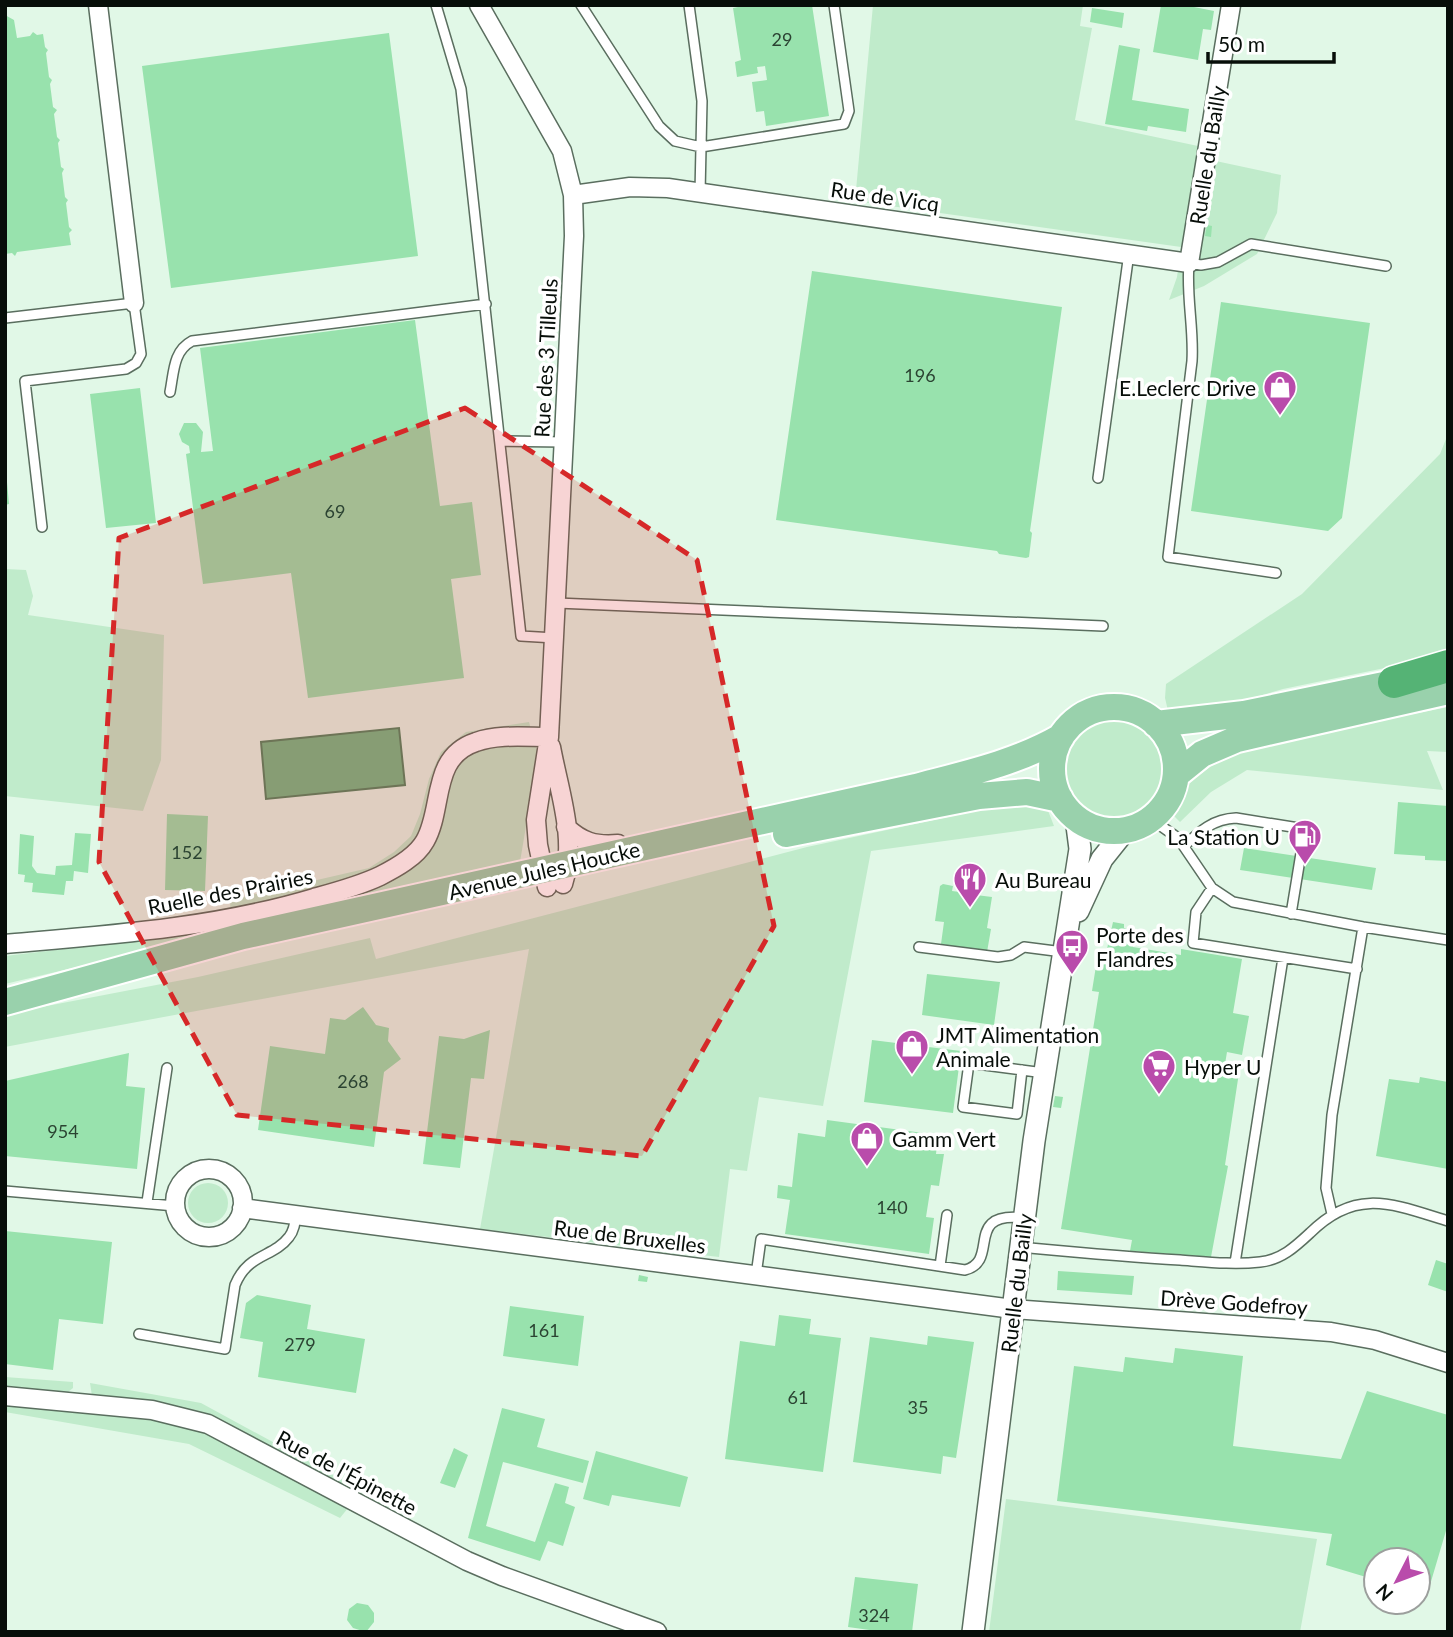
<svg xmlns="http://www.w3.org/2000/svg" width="1453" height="1637" viewBox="0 0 1453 1637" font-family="Lato,sans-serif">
<rect width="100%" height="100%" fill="#e1f8e7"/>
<path fill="#c0ebcb" d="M873,5H1083L1080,26L1092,28L1075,120L1198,146L1197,157L1281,175L1277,213L1257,254L1204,286L1169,300L1177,277L1181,247L855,201Z
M1448,434V652L1414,662L1283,689L1212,710L1169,715L1165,698L1166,684L1302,594L1440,454Z
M5,569L26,570L33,596L28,615L164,635L161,760L143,811L5,796Z
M1448,707V752L1427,751L1443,790L1247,770L1211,792L1180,822L1170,812L1188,783L1225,756L1298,737Z
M1065 769a49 49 0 1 1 98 0a49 49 0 1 1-98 0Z
M529,722L538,755L520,862L5,984V956L133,941L231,925L230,900L369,868L394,852L411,836L420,814L429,779L441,752L466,732Z
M1018,802L1047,808L1054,826L871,851L823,1106L759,1097L747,1171L730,1169L719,1257L480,1229L529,949C354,983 180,1013 5,1047V1014L198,977L370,938L376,959L807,847Z
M188 1203a20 20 0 1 1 40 0a20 20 0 1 1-40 0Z
M5,1377L73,1382V1388L68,1392L5,1388Z
M90,1383L201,1403L361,1490L355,1498L230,1429L92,1396Z
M5,1402L146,1415L197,1426L348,1508L340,1518L189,1444L5,1412Z
M1006,1499L1317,1539L1300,1632H989Z"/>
<path fill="#73bb88" stroke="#538762" stroke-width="2" d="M399,728L405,785L266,799L261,742Z"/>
<path fill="#98e2ad" d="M748,5H812L829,116L766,126L764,111L756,112L752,82L767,80L765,66L757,67L758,73L737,77L735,62L741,60L733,8Z
M1161,5H1184L1214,11L1211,30L1203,29L1198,60L1153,52Z
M1092,8L1124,13L1122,28L1090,22Z
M5,15L14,20L17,38L30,36L33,32L37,35L43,34L45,47L48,50L46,53L49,77L52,80L50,84L53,107L57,110L54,114L57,137L60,140L58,143L61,167L64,169L62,173L65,197L68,200L66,203L69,227L72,230L69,233L71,245L17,252L15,256L12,253L5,254Z
M389,33L418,256L171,288L142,66Z
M1119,45L1140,49L1132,100L1189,109L1186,132L1148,126L1147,131L1105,124Z
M1207,225L1212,226L1211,237L1205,236Z
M812,271L1062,307L1030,531L1032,533L1029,557L1026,558L999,554L997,551L776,520Z
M1221,302L1370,323L1342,518L1328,531L1191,511Z
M415,320L440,506L472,502L481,575L451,579L464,678L308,698L291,573L203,584L186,454L190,453L189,446L182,442L179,434L184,423H196L203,432L201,452L213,451L200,348Z
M140,388L156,523L106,528L90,394Z
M5,482H7L9,504L5,505Z
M1398,802L1448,806V861L1425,860V856L1394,854Z
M167,814L208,816L205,891L165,890Z
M75,833L91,834L88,873L74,871L73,881H66L64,895L32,892L33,883L24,882L25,875L18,874L20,834L34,836L32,866L37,873L55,875L56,866L72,865Z
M1228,835L1235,837L1234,848L1225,846Z
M1244,848L1376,868L1372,890L1240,870Z
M943,884L953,886L952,891L968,893V889L977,890L976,895L992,897L987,928L991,929L987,952L941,944L944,922L935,921L940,886Z
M1113,922L1124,924V928L1136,929L1133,947L1181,955V949L1242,959L1233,1013L1249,1016L1242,1055L1227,1052L1225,1064L1240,1066L1225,1165L1228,1166L1211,1257L1130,1251L1132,1240L1061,1229L1099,992L1092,991L1096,966L1103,967Z
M927,974L1000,982L994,1025L922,1015Z
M363,1007L376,1025L389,1028L388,1041L401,1059L384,1072L374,1147L258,1130L270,1046L325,1054L330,1018L345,1020Z
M490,1030L484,1079L471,1078L460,1168L423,1164L439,1036L464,1039Z
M872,1040L961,1051L953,1113L864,1102Z
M129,1053L126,1086L145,1088L137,1169L5,1156V1081Z
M1420,1077L1448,1082V1169L1376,1156L1389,1079L1419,1083Z
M1055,1096L1063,1097L1061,1108L1053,1107Z
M827,1120L938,1135L936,1154H944L939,1186L931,1185L926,1217L934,1218L929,1254L785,1234L790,1200L777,1198L778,1185L792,1187L798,1133L825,1137Z
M5,1231L112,1242L103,1324L59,1319L53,1370L5,1364Z
M1436,1260L1448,1264V1292L1428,1285Z
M1058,1271L1134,1276L1132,1295L1057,1290Z
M639,1275L648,1277L647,1282L638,1281Z
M257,1295L311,1305L307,1329L365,1339L356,1393L258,1377L263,1342L240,1338L246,1303Z
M510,1306L584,1316L578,1366L503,1356Z
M779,1315L811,1319L809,1334L841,1338L823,1472L725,1459L740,1341L775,1346Z
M928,1336L974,1342L956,1458L943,1456L941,1474L853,1462L870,1337L927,1345Z
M1175,1348L1243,1356L1233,1446L1341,1459L1367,1391L1448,1415V1524L1427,1595L1418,1592V1560H1376V1580L1326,1565L1332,1534L1057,1501L1074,1366L1123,1372L1125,1357L1173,1363Z
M502,1408L545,1419L537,1447L589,1461L583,1483L503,1462L486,1526L535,1542L555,1483L569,1487L565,1503L575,1507L563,1546L548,1541L540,1561L468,1538Z
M454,1448L468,1455L455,1488L440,1483Z
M596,1451L688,1477L680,1507L612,1495L609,1506L583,1499Z
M855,1577L918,1584L912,1632H884L848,1627Z
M357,1603L368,1605L374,1613V1622L366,1632L353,1628L347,1620L349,1609Z"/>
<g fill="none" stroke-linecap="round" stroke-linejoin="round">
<defs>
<path id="service" d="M436,5L461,89L521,636L555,638
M581,5L659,126L675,141L701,147L844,124L849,111L834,5
M689,5L702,101L700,193
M5,318L134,303L141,354L136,363L126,369L25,381L42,527
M170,392C174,372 173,351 192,341L486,304
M500,441L564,442
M1098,478L1129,253
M1276,573L1168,557L1192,361C1194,328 1186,296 1189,263L1201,265L1218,262L1251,244L1386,266
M557,603L1103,626
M1151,819L1178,838L1212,888L1233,902L1363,927L1448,940
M1184,846C1200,831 1213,819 1236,818L1305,829L1291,914
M1212,888L1196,912L1193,943L1357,969
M919,947L998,957L1011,955L1024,947L1063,952
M1022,1070L1017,1114L963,1107L969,1063L1044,1073
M5,1191L175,1206
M147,1202L167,1068
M1332,1214L1326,1188L1332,1115L1363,927
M1020,1247C1074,1252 1127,1257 1180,1260C1207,1262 1234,1265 1260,1262C1281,1260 1295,1247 1310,1233C1356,1187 1393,1204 1448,1221
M1235,1263L1283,958
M940,1266L947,1215
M756,1275L761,1239L965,1270C1001,1261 962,1211 1024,1218
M139,1334L225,1349L235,1285C248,1253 273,1258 289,1237C294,1231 295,1223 296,1215"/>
<path id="minor" d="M98,5L134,303
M479,5L562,151L573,195L574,236L549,737L536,820L538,845L547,887
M573,195L630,187L668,188L1189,263L1231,5
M551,747C559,791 577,839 563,884
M566,827C582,842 595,846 618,844
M5,944C109,935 214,928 314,898C336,892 359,886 380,876C396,868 416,857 425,841C444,808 430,757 476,742C498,734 526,737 549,737
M175 1203a34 34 0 1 1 68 0a34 34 0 1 1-68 0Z
M242,1208L1013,1309L1331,1332L1375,1340L1448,1363
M5,1396L152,1410L208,1424L467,1561L502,1576L657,1632"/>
<path id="tertiary" d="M1078,911L1102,859L1126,829
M973,1632L1034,1141L1080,849L1076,818"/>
<path id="primary" d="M1052 769a62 62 0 1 1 124 0a62 62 0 1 1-124 0Z
M1156,724L1244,714L1413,679
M1176,775L1202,754L1237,739L1448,691
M786,834L979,796L1027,792L1060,799
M5,1002L243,936L916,787C965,774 1016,763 1061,737"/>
<path id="motorway" d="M1394,682L1448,666"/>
</defs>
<use href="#service" stroke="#5a6e5f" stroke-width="12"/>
<use href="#minor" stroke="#5a6e5f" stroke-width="21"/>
<use href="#tertiary" stroke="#5a6e5f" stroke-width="24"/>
<use href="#primary" stroke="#fff" stroke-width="30"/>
<use href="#motorway" stroke="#fff" stroke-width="35"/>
<use href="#service" stroke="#fff" stroke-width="9"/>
<use href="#minor" stroke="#fff" stroke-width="18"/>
<use href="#tertiary" stroke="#fff" stroke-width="21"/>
<use href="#primary" stroke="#99d1ac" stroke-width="26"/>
<use href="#motorway" stroke="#55b375" stroke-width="32"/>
</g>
<path fill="#d62828" fill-opacity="0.2" stroke="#d62828" stroke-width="5" stroke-dasharray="14 9" stroke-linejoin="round" d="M465,408L697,560L774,926L642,1156L237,1115L99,862L119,538Z"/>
<defs>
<symbol id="shop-pin" viewBox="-11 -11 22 30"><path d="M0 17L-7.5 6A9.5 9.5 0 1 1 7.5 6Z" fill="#b94cab" stroke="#fff"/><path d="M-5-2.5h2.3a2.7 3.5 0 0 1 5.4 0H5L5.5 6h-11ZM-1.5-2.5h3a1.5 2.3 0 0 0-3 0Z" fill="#fff"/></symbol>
<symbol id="fuel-pin" viewBox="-11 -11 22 30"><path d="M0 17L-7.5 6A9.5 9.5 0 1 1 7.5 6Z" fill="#b94cab" stroke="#fff"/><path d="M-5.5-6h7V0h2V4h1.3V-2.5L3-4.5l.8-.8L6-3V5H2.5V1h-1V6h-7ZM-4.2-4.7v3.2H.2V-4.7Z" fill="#fff"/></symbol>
<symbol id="restaurant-pin" viewBox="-11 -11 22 30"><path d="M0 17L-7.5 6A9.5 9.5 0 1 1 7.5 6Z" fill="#b94cab" stroke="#fff"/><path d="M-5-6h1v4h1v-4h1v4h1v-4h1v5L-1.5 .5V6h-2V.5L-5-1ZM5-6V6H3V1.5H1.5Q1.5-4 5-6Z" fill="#fff"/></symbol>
<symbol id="bus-pin" viewBox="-11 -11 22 30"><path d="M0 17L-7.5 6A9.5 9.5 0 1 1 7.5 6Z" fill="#b94cab" stroke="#fff"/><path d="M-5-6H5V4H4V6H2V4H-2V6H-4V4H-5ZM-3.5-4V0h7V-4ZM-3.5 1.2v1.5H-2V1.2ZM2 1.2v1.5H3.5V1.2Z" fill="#fff"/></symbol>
<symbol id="supermarket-pin" viewBox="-11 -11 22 30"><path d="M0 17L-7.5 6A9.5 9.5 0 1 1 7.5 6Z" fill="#b94cab" stroke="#fff"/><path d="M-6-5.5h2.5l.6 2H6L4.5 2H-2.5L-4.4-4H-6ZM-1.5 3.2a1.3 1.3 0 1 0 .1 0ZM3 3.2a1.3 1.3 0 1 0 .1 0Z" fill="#fff"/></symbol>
</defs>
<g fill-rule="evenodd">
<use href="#shop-pin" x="1261" y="368" width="38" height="52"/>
<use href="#fuel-pin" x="1286" y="817" width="38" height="52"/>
<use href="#restaurant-pin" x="951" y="860" width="38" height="52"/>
<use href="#bus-pin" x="1053" y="927" width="38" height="52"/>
<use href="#shop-pin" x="893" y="1027" width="38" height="52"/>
<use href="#supermarket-pin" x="1140" y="1047" width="38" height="52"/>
<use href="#shop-pin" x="848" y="1119" width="38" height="52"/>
</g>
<g text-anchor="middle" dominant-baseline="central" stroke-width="7" stroke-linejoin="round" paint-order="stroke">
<g font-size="18" fill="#2b4332">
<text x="782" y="39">29</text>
<text x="920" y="375">196</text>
<text x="335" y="511">69</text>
<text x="187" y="852">152</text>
<text x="353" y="1081">268</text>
<text x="63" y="1131">954</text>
<text x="892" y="1207">140</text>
<text x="544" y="1330">161</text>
<text x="300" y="1344">279</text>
<text x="798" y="1397">61</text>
<text x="918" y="1407">35</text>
<text x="874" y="1615">324</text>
</g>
<g font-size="21" fill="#070e09" stroke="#fff">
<text transform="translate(1207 155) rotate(-81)">Ruelle du Bailly</text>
<text transform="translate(885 196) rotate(8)">Rue de Vicq</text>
<text transform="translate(545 358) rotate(-87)">Rue des 3 Tilleuls</text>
<text transform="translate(544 870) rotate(-13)">Avenue Jules Houcke</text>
<text transform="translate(230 891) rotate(-11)">Ruelle des Prairies</text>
<text transform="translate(630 1236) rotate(7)">Rue de Bruxelles</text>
<text transform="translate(1016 1283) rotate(-83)">Ruelle du Bailly</text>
<text transform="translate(1234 1302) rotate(4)">Drève Godefroy</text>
<text transform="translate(347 1472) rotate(28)">Rue de l'Épinette</text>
</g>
<g font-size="21" fill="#070e09" stroke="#fff" text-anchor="start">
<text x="1256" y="387" text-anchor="end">E.Leclerc Drive</text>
<text x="1280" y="836" text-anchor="end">La Station U</text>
<text x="995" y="879">Au Bureau</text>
<text x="1096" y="934">Porte des<tspan x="1096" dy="24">Flandres</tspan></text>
<text x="936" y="1034">JMT Alimentation<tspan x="936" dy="24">Animale</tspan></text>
<text x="1184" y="1066">Hyper U</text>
<text x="892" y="1138">Gamm Vert</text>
</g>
</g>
<rect width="1453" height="1637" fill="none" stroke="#070e09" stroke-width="14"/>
<g transform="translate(1397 1581) rotate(228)"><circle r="33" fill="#ffffff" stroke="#9c9f9d" stroke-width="2"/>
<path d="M0-5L12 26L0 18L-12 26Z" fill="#b94cab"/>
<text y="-10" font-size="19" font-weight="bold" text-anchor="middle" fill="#070e09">N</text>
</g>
<path d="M1208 52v10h126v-10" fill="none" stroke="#070e09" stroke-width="3.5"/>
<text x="1218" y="52" font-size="21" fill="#070e09" stroke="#ffffff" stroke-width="5" paint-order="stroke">50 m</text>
</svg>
